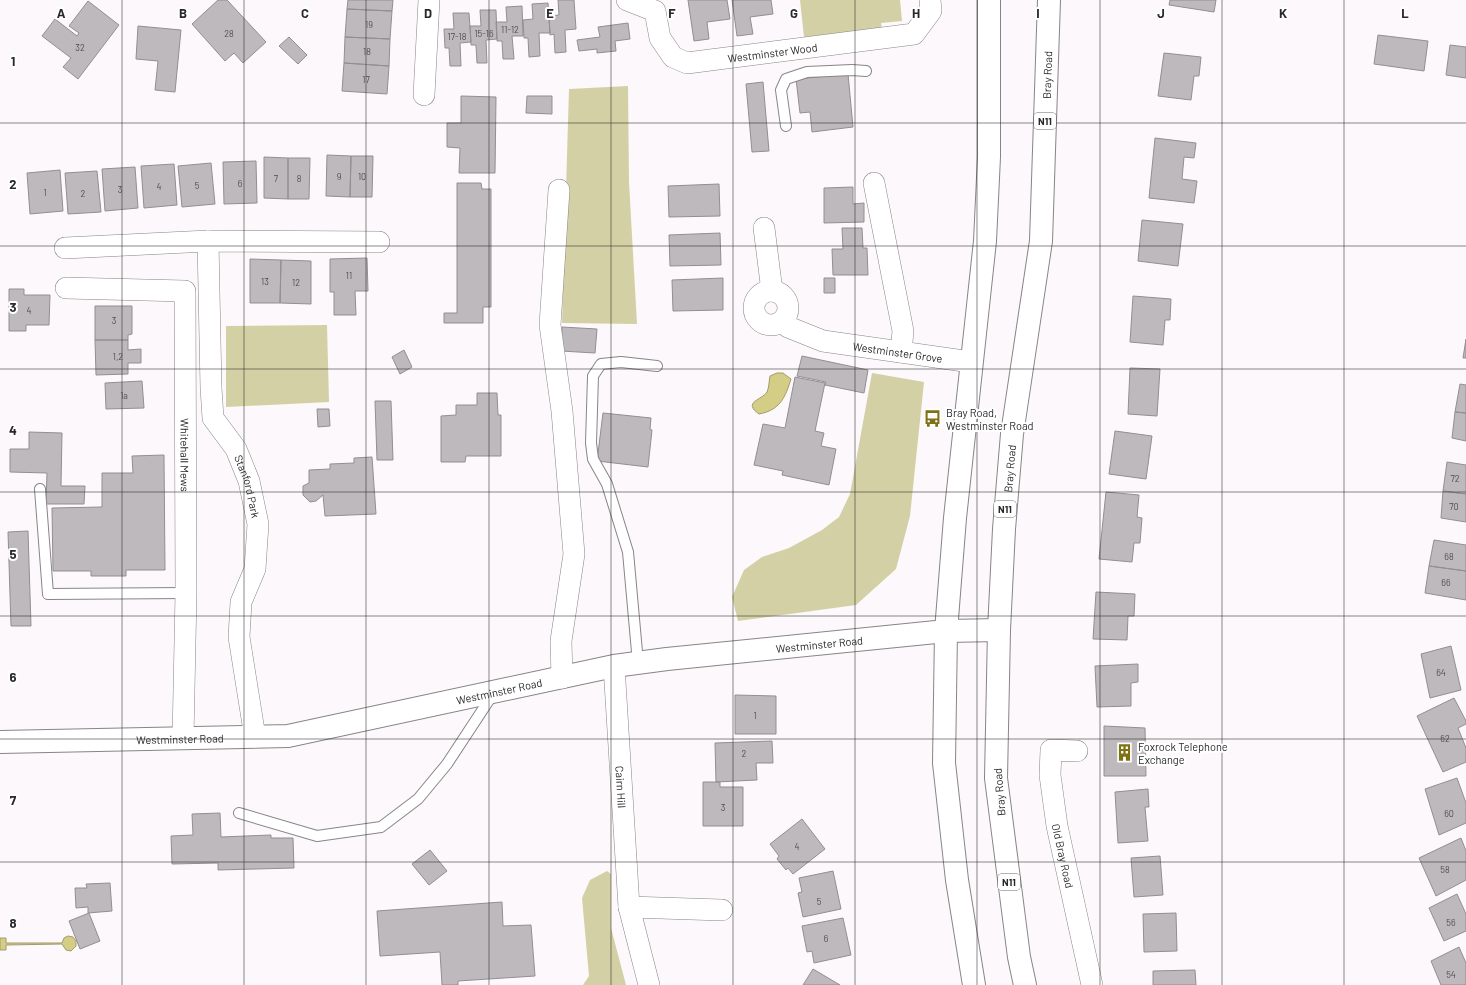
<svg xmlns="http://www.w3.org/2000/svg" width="1466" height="985" viewBox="0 0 1466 985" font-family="Barlow,sans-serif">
<rect width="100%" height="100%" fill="#fcf8fb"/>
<path fill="#d4d0a5" d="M800,0H900L902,21L881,23L882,29L804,37Z
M628,86L629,182L637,324L562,323L569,89Z
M327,325L329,402L226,407V326Z
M872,373L924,382L910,516L896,569L856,605L738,621L732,597L744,570L762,557L789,548L822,530L839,517L850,494Z
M607,871L611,874V928L626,985H583L589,976L582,898L590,880Z"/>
<path fill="#d4cd86" stroke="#a19c6a" d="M777,373H783L791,379C785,398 780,410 759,414C742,402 762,400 767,392C769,388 769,381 770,376Z
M68,936L73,937L76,941V946L71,951L66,950L62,944L6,945V950H0V938H6V943H62L64,938Z"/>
<path fill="#beb9bc" stroke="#928e91" d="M218,0H227L266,42L243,63L234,53L225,61L192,24Z
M348,0H393L392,11L347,9Z
M558,0H574L576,29L565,30L566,52L555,53L554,34L550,35L549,16L559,15Z
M688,0H727L730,19L707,22L709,39L694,41Z
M732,0H771L773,14L750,17L753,34L737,36Z
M1170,0H1216L1214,12L1169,5Z
M88,1L119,25L78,79L63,67L71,58L42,36L55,19L77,36L79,33L69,26Z
M548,3L550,33H539L540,56L529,57L528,38H524L523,20L533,19L532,4Z
M522,6L523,36H512L514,59H503L502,41H497L496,22H507L506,7Z
M347,9L392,11L390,39L345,37Z
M480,10H496L497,39L486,40L487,63H477L476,45H471L470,26H481Z
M453,13H469L471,42L460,43L461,66H450L449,48H445L444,29H454Z
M628,23L630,39L615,41L616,51L597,53V49L579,51L577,40L600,37L598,27Z
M138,26L181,30L175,92L155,90L158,61L136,59Z
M1378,35L1428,41L1424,71L1374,64Z
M289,37L307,55L298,64L279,46Z
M345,37L390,39L389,66L344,63Z
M1450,45L1466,47V78L1446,75Z
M1164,53L1201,57L1199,76H1194L1191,100L1158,96Z
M344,63L389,66L387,94L342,91Z
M848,74L853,127L812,132L810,112L800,113L796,79Z
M763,82L769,151L752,152L746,84Z
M461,96L496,97L495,173H459L460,148L447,147V123H461Z
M527,96H552V114L526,113Z
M1155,138L1196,143L1194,158L1184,157L1182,179L1197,181L1194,203L1149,198Z
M327,155L351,156L350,197L326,196Z
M351,156H373L372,197H350Z
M264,157L288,158V199L264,198Z
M288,158H310L309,199H288Z
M256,161L257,203L224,204L223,162Z
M211,163L215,204L182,207L178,166Z
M174,164L177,205L144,208L141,166Z
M135,167L138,208L105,211L102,169Z
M60,170L63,211L30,214L27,173Z
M97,171L101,212L68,214L65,173Z
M457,183H481L482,189H491V307H483V323H444V313H457Z
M719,184L720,216L669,217L668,186Z
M853,187V204L864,203V222L824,223V188Z
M1142,220L1183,224L1178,266L1138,261Z
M842,228H862L863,248H867L868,275H833L832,249H843Z
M720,233L721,265L670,266L669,235Z
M367,258L368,291H355L356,315H334V292H330V259Z
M250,259L281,260L280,303H250Z
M281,260L311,261V304L280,303Z
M723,278V310L673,311L672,280Z
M824,278H835V293H824Z
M9,289H24V295H50L49,325H26V331H9Z
M1133,296L1171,299L1170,320H1165L1163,345L1130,342Z
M95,306H132V334L128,335V340H95Z
M562,327L597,329L595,353L561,351Z
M1466,339V358H1463Z
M95,340H128V350L141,349V363H128V374L96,375Z
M404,350L412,367L400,374L392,357Z
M802,356L868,370L864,393L825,385L826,382L797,376Z
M1130,368L1160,369L1157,416L1128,414Z
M795,377L825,383L815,431L824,433L821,446L836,449L829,485L782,475L783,471L754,465L763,424L785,428Z
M142,381L144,408L106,409L105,383Z
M1460,384L1466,385V413L1455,412Z
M477,393H497L498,415H501V456H466L465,462H441V416L456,415V405H477Z
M375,401H391L393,460H377Z
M317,409H329L330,426L318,427Z
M1455,412L1466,413V441L1452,438Z
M603,413L651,418L650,429L652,430L648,467L597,461Z
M1115,431L1152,436L1146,479L1109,474Z
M29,432L62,433L61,486H85L84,504H46L47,473L10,472V449H29Z
M164,455L165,570H126V576H91V571H53L52,508L102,507V473H133L132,456Z
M372,457L376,514L325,516L323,495L316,501L310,502L303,495V486L309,483V470L330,469V464L354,463V458Z
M1447,462L1466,465V494L1443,491Z
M1443,491L1466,494V522L1441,518Z
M1106,492L1139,495L1137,517L1142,518L1140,543H1134L1132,562L1099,559Z
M28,531L31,626H11L8,532Z
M1434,540L1466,545V571L1429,566Z
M1429,566L1466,571V600L1425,593Z
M1096,592L1135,594L1134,616H1128L1127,640L1093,639Z
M1451,646L1461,690L1430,698L1421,654Z
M1138,664V682L1131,683V706L1097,707L1095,666Z
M735,695L776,696V734H735Z
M1454,698L1466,721V724L1458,728L1466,748V762L1443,772L1417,716Z
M1104,726L1145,728L1146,776H1104Z
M772,741L773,763H756L757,780L716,782L715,743Z
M1457,778L1466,803V823L1439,835L1425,789Z
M703,782H720V787H743V826H703Z
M1148,789L1149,807H1145L1148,841L1118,843L1115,792Z
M220,813L221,837L271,835V838H293L294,868L218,870V863L172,864L171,836L193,835L192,814Z
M802,819L825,849L793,874L788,868L786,870L777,859L779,856L770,844Z
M1461,838L1466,851V880L1436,896L1419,858Z
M430,850L447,871L429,885L412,864Z
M1160,856L1163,895L1134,897L1131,858Z
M833,871L841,909L803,917L798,893L802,892L799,878Z
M110,883L112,911L88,913V907L76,908L75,888H87L86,884Z
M1457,894L1466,914V931L1444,941L1429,908Z
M502,902L503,926L531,925L535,976L458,981V985H442L440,952L380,956L377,911Z
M89,913L100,941L80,949L69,921Z
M1176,913L1177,951L1144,952L1143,914Z
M843,918L851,955L814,963L812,951L807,952L802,926Z
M1459,947L1466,963V985H1441L1431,961Z
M813,969L840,985H803Z
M1195,970L1196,985H1153V971Z"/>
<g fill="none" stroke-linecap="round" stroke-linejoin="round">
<defs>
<path id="lane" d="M786,126L781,90L786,79L807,72L852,70L866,71
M40,489L48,594L186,593
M638,663L628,552L607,484L593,459L591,443L593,376L601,364L621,362L657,366
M239,813L317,836L381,827L418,799L447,764L493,694"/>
<g id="street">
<path id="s1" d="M627,0L655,11L660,38L673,57L687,63L914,34L931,11L930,0"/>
<path d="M424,95L429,0"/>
<path d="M874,183L903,331L901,352"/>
<path d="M559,190L550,325L562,411L574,554L561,641L562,678"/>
<path d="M764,228L772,291"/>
<path id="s2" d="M208,241L211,388L213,418L236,449L249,481L258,524L255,569L241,602L239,637L255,737"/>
<path d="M65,248L208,241L379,242"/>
<path id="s3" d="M66,288L185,291L186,593L183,738"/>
<circle cx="771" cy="308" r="17"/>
<path id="s4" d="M782,322L788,327L823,341L971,362"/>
<path id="s5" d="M614,666L629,907L649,985"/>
<path id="s6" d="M1077,751L1051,750L1050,775L1057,826L1092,985"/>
<path d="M629,907L722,910"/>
</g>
<g id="secondary">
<path id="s7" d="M0,742L288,736L614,666L667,659L946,631L999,630"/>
</g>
<g id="highway">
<path d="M974,985L957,880L944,763L946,631L955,518L985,241L989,157V0"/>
<path id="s8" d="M1025,985L1019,957L996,778L999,630L1004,529L1012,434L1041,241L1049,0"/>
</g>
</defs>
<use href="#lane" stroke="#888487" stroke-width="12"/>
<use href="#street" stroke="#888487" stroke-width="22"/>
<use href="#secondary" stroke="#888487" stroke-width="24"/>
<use href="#highway" stroke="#888487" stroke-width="24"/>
<use href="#lane" stroke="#fff" stroke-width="10"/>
<use href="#street" stroke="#fff" stroke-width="21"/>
<use href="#secondary" stroke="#fff" stroke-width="22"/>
<use href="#highway" stroke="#fff" stroke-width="22"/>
</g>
<path fill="none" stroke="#2a292a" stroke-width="1" stroke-opacity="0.55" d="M122,0V985M244,0V985M366,0V985M489,0V985M611,0V985M733,0V985M855,0V985M977,0V985M1100,0V985M1222,0V985M1344,0V985M0,123H1466M0,246H1466M0,369H1466M0,492H1466M0,616H1466M0,739H1466M0,862H1466"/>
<defs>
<symbol id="bus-bare" viewBox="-9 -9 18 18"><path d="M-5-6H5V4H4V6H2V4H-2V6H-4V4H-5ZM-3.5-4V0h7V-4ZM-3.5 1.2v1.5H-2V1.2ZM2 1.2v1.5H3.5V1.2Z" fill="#7d7315" stroke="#fff" stroke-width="2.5" paint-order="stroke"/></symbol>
<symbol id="building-bare" viewBox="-9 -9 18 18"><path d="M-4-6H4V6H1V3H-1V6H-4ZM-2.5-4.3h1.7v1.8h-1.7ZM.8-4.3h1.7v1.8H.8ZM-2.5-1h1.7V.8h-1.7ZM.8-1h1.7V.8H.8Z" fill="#7d7315" stroke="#fff" stroke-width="2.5" paint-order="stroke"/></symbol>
</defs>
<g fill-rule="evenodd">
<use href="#bus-bare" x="920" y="406" width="25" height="25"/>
<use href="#building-bare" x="1112" y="740" width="25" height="25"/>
</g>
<g text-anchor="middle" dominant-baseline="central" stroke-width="4" stroke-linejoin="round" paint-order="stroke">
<g font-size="9" fill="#4f4d4e">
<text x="369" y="24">19</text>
<text x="510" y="29">11-12</text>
<text x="229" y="33">28</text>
<text x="484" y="33">15-16</text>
<text x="457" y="36">17-18</text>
<text x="80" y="47">32</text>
<text x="367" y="51">18</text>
<text x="366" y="79">17</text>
<text x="339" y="176">9</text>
<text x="362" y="176">10</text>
<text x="276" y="178">7</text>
<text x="299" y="178">8</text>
<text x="240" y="183">6</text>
<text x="197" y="185">5</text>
<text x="159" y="186">4</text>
<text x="120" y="189">3</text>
<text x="45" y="192">1</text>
<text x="83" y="193">2</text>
<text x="349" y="275">11</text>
<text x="265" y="281">13</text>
<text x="296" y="282">12</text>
<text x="29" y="310">4</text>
<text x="114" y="320">3</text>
<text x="118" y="356">1,2</text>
<text x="124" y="395">1a</text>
<text x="1455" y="478">72</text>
<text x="1454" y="506">70</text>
<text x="1449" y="556">68</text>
<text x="1446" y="582">66</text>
<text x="1441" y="672">64</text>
<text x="755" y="715">1</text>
<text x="1445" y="738">62</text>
<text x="744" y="753">2</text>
<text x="723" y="807">3</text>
<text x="1449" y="813">60</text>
<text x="797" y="846">4</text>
<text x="1445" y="869">58</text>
<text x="819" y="901">5</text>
<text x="1451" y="922">56</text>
<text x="826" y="938">6</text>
<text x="1451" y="974">54</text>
</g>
<g fill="#fff" stroke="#6a696a" stroke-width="1">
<rect x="1034" y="113" width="22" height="16" rx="3"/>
<rect x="994" y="501" width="22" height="16" rx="3"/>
<rect x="998" y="874" width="22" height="16" rx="3"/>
</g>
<g font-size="10" font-weight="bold" fill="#2a292a">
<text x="1045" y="121">N11</text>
<text x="1005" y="509">N11</text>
<text x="1009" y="882">N11</text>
</g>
<g font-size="11" fill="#2a292a" stroke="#fff">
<text stroke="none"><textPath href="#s1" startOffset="182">Westminster Wood</textPath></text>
<text stroke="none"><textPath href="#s8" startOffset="915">Bray Road</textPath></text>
<text stroke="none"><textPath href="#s4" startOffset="121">Westminster Grove</textPath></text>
<text stroke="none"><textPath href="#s3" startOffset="283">Whitehall Mews</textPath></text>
<text stroke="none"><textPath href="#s8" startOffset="519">Bray Road</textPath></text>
<text stroke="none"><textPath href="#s2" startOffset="255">Stanford Park</textPath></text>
<text stroke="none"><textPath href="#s7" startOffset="828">Westminster Road</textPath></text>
<text stroke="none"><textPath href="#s7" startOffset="504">Westminster Road</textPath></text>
<text stroke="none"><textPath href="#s7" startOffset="180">Westminster Road</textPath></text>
<text stroke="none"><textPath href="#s5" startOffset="121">Cairn Hill</textPath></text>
<text transform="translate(999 792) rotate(-95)">Bray Road</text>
<text stroke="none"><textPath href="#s6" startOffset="133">Old Bray Road</textPath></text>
</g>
<g font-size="11" fill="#2a292a" stroke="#fff" text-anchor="start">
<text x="946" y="412">Bray Road,<tspan x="946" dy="13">Westminster Road</tspan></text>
<text x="1138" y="746">Foxrock Telephone<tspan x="1138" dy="13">Exchange</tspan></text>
</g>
</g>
<g font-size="13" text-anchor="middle" font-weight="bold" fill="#2a292a" stroke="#fff" stroke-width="4" stroke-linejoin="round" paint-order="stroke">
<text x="61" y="18">A</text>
<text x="183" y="18">B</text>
<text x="305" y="18">C</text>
<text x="428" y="18">D</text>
<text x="550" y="18">E</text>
<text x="672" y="18">F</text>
<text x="794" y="18">G</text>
<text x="916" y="18">H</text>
<text x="1038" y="18">I</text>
<text x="1161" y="18">J</text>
<text x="1283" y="18">K</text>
<text x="1405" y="18">L</text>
<text x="13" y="66">1</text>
<text x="13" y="189">2</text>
<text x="13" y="312">3</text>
<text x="13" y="435">4</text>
<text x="13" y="559">5</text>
<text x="13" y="682">6</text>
<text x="13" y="805">7</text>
<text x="13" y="928">8</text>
</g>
</svg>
